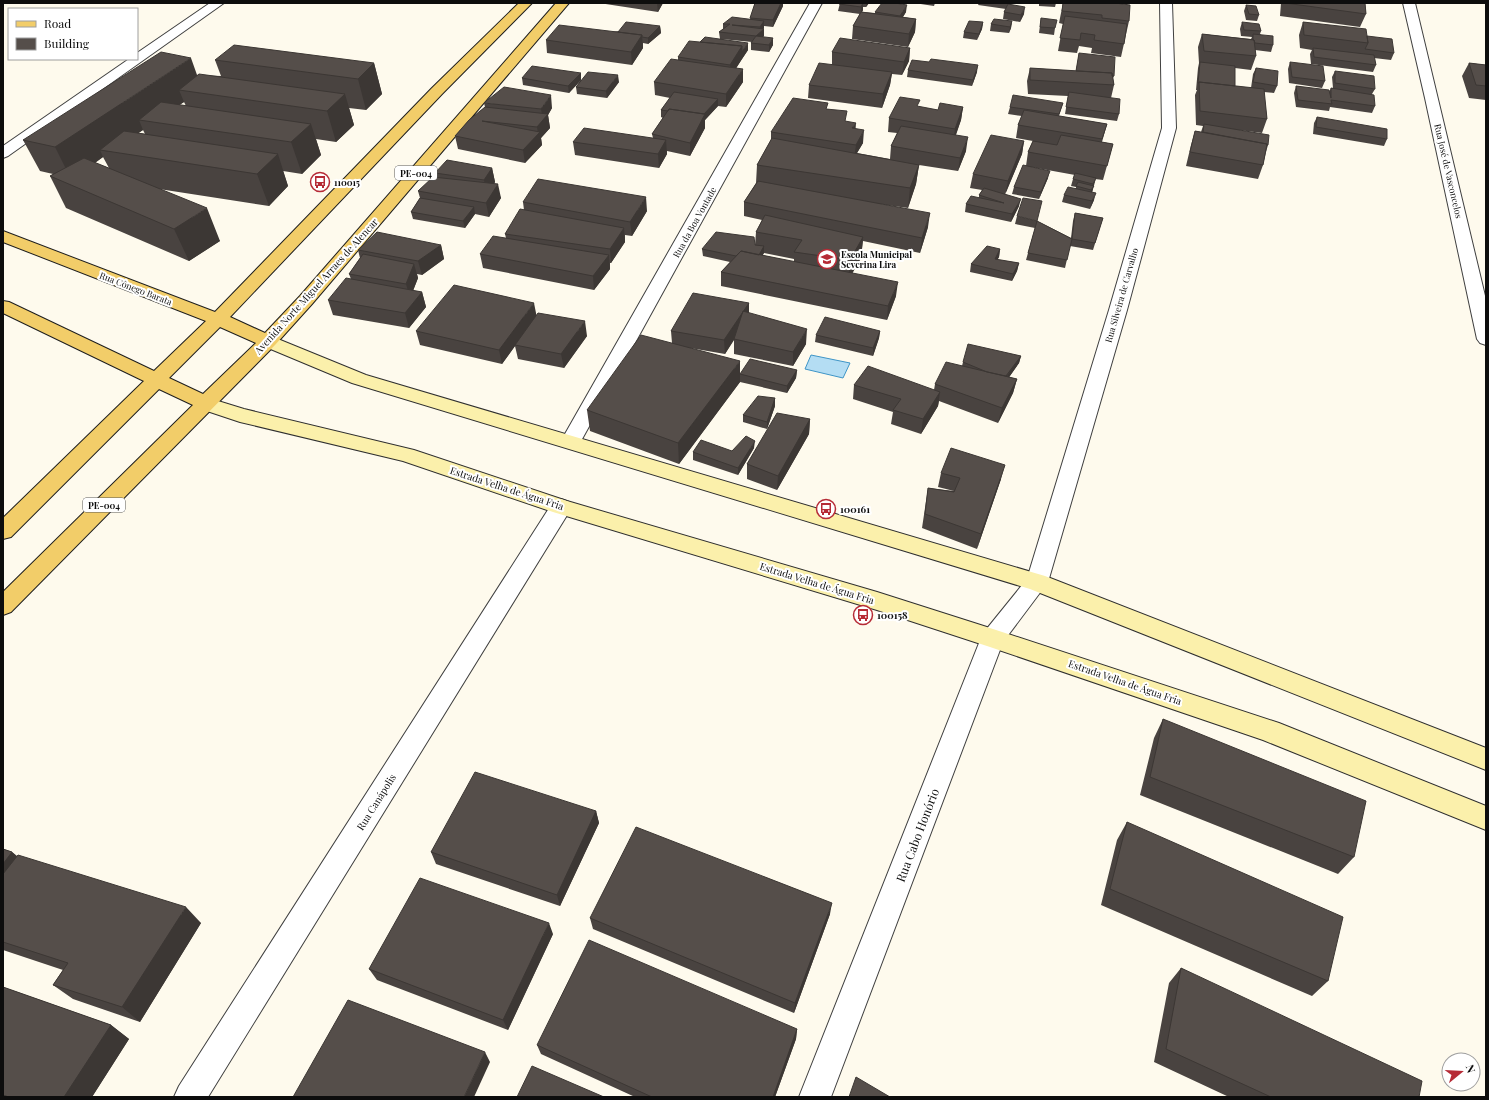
<svg xmlns="http://www.w3.org/2000/svg" width="1489" height="1100" viewBox="0 0 1489 1100" font-family="'Playfair Display',serif">
<rect width="100%" height="100%" fill="#fefaed"/>
<path fill="#b4ddf3" stroke="#3f95c7" d="M811,355L850,363L843,378L805,369Z"/>
<g fill="none" stroke-linecap="round" stroke-linejoin="round">
<defs>
<path id="street" d="M210,3H224L8,156L3,158V146L129,59H137V53Z
M810,3H822L581,441L578,446L571,448L564,446L561,441Z
M1160,3H1172L1176,128L1127,310L1048,582L1003,642L831,1097H799L981,638L985,631L1027,579L1109,310L1162,128Z
M1403,3H1415L1486,300V345L1480,343L1477,339L1425,98Z
M561,499L569,502L572,507L569,512L208,1097H174L179,1086L553,502Z"/>
<path id="secondary" d="M268,335L366,375L1045,576L1486,748V770L1030,589L352,383L261,345L259,341L261,337Z
M205,397L244,409L414,450L567,501L877,592L993,629L1279,723L1486,806V830L1263,740L990,647L877,610L553,512L403,461L240,422L198,408L195,403L198,398Z"/>
<path id="primary" d="M519,3H532L442,94L230,317L265,333L300,296L556,3H569L312,304L275,345L11,612L3,615V592L193,405L159,389L11,537L3,539V518L144,381L3,313V301L9,302L154,371L206,321L3,242V231L215,312L432,88ZM220,327L256,343L203,394L169,378Z"/>
</defs>
<use href="#street" stroke="#404040" stroke-width="2"/>
<use href="#secondary" stroke="#2f2f2f" stroke-width="2"/>
<use href="#primary" stroke="#1e1e1e" stroke-width="2"/>
<use href="#street" fill="#fff" fill-rule="evenodd"/>
<use href="#secondary" fill="#fbf0ab" fill-rule="evenodd"/>
<use href="#primary" fill="#f2cd69" fill-rule="evenodd"/>
</g>
<path fill="#494340" fill-rule="evenodd" d="M599,3H663L658,12Z
M755,3H783V6L773,27L764,26V28L763,29L764,36L763,37L773,45L769,52L751,50V43L752,42L721,39L748,50L736,68L743,82L726,107L718,106L705,120V128L690,156L667,151V154L659,168L575,155L573,142L653,138L652,134L663,118L661,117V110L670,98L655,95L654,82L678,60V57L700,42L720,39L719,32L723,29V24L750,19Z
M840,3H869L866,7H863V10L862,12L875,13V12H906L903,17L916,19L915,32L908,47L852,39L853,26L860,14L838,11Z
M914,3H935L934,6Z
M979,3H1011V5L1024,14L1020,22L1003,19L1004,12L1006,9L978,5Z
M1039,3H1056L1055,7L1039,6Z
M1063,3L1129,21L1121,57L1091,53L1092,48L1079,46L1077,53L1058,51L1063,24L1059,23Z
M1281,3H1365L1366,14L1360,27L1280,16Z
M1246,5L1259,15L1257,21L1246,20L1244,11Z
M1041,18L1055,28L1054,35L1039,33Z
M1012,21L1011,28L1009,33L990,31L991,24Z
M983,22L982,29L977,40L963,38L964,32Z
M1242,22L1261,31L1260,34L1273,45L1271,52L1255,50L1256,56L1251,70L1235,68V86L1251,88L1253,74L1256,68L1277,86L1274,93L1264,92L1267,119L1262,133L1239,130L1268,145L1266,152L1263,165L1258,179L1186,166L1191,145L1195,131L1201,132L1203,126L1196,125L1195,95L1197,90H1196L1198,68L1199,63L1198,47L1202,34L1251,39L1252,37L1241,36L1240,29Z
M1303,22L1367,36L1394,53L1391,60L1374,58L1376,65L1373,72L1311,64L1310,54L1312,50L1300,48L1299,35Z
M660,26L661,33L648,44L643,43V48L632,65L547,53L546,40Z
M910,48L909,61L902,75L892,74L890,85L882,108L808,98L809,85L832,64V52Z
M1079,53L1114,76L1113,78L1114,85L1111,98L1119,114L1117,121L1065,114L1068,96L1028,94L1027,81L1030,68L1076,71Z
M215,60L374,63L382,94L366,110L349,108L354,125L336,142L316,139L321,155L302,174L283,171L288,186L269,206L159,189L220,241L189,261L66,208L50,176L53,174L40,171L23,140L197,75L221,76ZM184,102L186,106L179,105ZM143,130L145,134L138,133ZM103,157L109,168L95,163Z
M929,62L977,72L972,86L907,77L908,70Z
M1290,62L1325,81L1322,88L1289,83L1288,69Z
M1469,63L1486,65V100L1469,98L1462,76Z
M1335,71L1375,89L1372,94L1375,106L1372,113L1330,107L1329,111L1296,107L1294,93L1296,86L1329,92L1331,88H1333L1332,77Z
M581,73V80L619,82L607,98L577,94L576,87L581,80L569,93L523,85L522,78Z
M484,103L552,108L548,115L550,128L541,138L542,145L525,163L458,149L455,136L485,107Z
M1063,103L1059,116L1107,124L1102,142L1113,144L1103,180L1095,179L1092,192L1094,200L1090,209L1062,202L1064,195L1076,188V187L1071,186L1073,179L1075,175L1031,167L1048,178L1039,199L1012,194L1014,187L1026,166L1028,152L1033,141L1016,138L1018,125L1022,116L1008,114L1010,107Z
M919,107L938,110L963,107L961,120L956,135L966,151L958,171L919,165L916,184L908,208L879,204L928,227L920,253L863,241L861,258L852,273L896,296L887,320L721,286V272L730,262L703,256L702,249L755,245L756,232L762,220L744,216V202L756,183L757,165L771,140V132L828,109L856,129L863,143L857,153L890,159L891,146L897,133L888,132L889,118ZM764,253L794,259V262L762,255Z
M1317,117L1387,139L1384,146L1313,134L1314,123Z
M1024,141L1022,154L1005,194L1019,206L1011,222L965,212L966,204L979,198V195L982,190L970,188L973,174Z
M492,168L495,182L494,184L501,198L489,217L475,214L465,228L413,219L411,212L420,198L418,191L436,177L435,173Z
M523,202L647,211L632,236L625,235V242L611,263H610V269L594,290L483,268L480,254L506,238L505,234L524,210Z
M1075,213L1103,218L1093,250L1070,246L1065,268L1026,260L1035,228L1015,224L1017,216L1037,221L1071,238L1073,221Z
M441,245L444,259L422,275L417,274L418,278L413,291L422,292L426,307L409,328L333,315L328,300L351,279L349,274L360,258L358,250Z
M1000,249L999,257L997,260L1019,263L1017,271L1012,281L970,272L971,264Z
M749,303V313L806,344L793,366L734,354V339L725,354L690,348L740,374L797,370L796,378L787,393L740,382L679,464L590,431L587,410L672,343L671,331Z
M536,315L587,336L564,368L518,359L515,346L502,364L420,345L416,331Z
M880,331L879,338L873,356L815,342L816,335Z
M1021,356L1019,363L1009,377L1017,379L1013,393L998,423L939,401L938,406L921,434L891,424L893,412L853,399L854,385L934,390L935,384L962,366L963,362Z
M775,398V406L767,429L743,422V415Z
M810,419L809,434L777,490L747,479V464Z
M754,448L738,475L693,460V452L732,451Z
M941,473L1001,479L977,549L922,528L928,488L954,491L938,487Z
M1163,719L1354,857L1338,874L1140,795L1154,738Z
M596,811L599,823L560,906L436,864L431,852Z
M1127,822L1328,981L1312,996L1101,905L1117,840Z
M3,849L12,852L17,856L201,923L140,1022L73,999L53,985L63,970L3,950Z
M830,914L794,1013L593,929L590,918Z
M553,934L508,1030L377,980L369,969Z
M1181,968L1419,1097H1229L1154,1062L1169,983Z
M3,987L111,1025L129,1039L92,1097H3Z
M797,1029L796,1039L775,1097H635L541,1054L537,1045Z"/>
<path fill="#3c3734" d="M657,3H663L658,12Z
M781,3H783V6L773,27V20Z
M863,3V10L861,14V7Z
M866,3H869L866,7Z
M907,5L906,12L899,23L900,16Z
M1025,7L1024,14L1020,22L1021,15Z
M916,19L915,32L908,47L909,34Z
M764,21V28L762,31L764,29V36L756,43V36L760,33V27Z
M1012,21L1011,28L1009,33L1010,27Z
M983,22L982,29L977,40Z
M660,26L661,33L648,44V38Z
M642,35L643,48L632,65L631,52Z
M773,38V45L769,52V45Z
M748,43V50L742,59V52Z
M742,46V59L730,78V65Z
M910,48L909,61L902,75L904,62Z
M191,58L202,89L179,90L184,102L154,122L139,120L143,130L111,152L100,150L103,157L71,179L55,147Z
M374,63L382,94L366,110L358,79Z
M978,65L977,72L972,86L973,80Z
M743,69V82L726,107V94Z
M892,72L890,85L882,108L883,94Z
M581,73V80L569,93L568,86Z
M618,75L619,82L607,98L606,91Z
M345,94L354,125L336,142L327,111Z
M551,95L552,108L548,115L550,128L541,138L542,145L525,163L523,150L538,134L537,127L543,120L541,109Z
M718,99V106L705,120V128L690,156V143L701,116Z
M963,107L961,120L953,142L955,129Z
M856,123L855,137L852,128Z
M311,124L321,155L302,174L291,142Z
M864,130L863,143L854,158L856,145Z
M968,137L966,151L958,171L960,158Z
M666,140L667,154L659,168L658,154Z
M1024,141L1022,154L1005,195L1008,181Z
M278,154L288,186L269,206L257,174Z
M919,165L916,184L908,208L910,188Z
M492,168L495,182L486,194L484,180Z
M1050,171L1048,178L1039,199L1041,192Z
M1096,178L1092,193L1089,197L1093,184Z
M498,184L501,198L489,217L486,203Z
M1096,193L1094,200L1090,209L1092,201Z
M646,197L647,211L632,236L630,222Z
M1021,199L1019,206L1011,222L1012,214Z
M474,207L475,214L465,228L463,221Z
M207,208L220,241L189,261L174,229Z
M930,213L928,227L920,253L922,238Z
M624,228L625,242L611,263L610,249Z
M863,237L861,258L848,281L850,260Z
M441,245L444,259L422,275L418,261Z
M764,246V253L756,268V261Z
M1000,249L999,257L994,266L995,259Z
M609,255L610,269L594,290L593,276Z
M1019,263L1017,271L1012,281L1013,274Z
M414,264L418,278L410,298L406,284Z
M898,282L896,296L887,320L888,306Z
M422,292L426,307L409,328L405,313Z
M534,303L537,318L515,345V346L502,364L499,350Z
M749,303V317L725,354L724,340Z
M585,321L587,336L564,368L561,354Z
M807,329L806,344L793,366V352Z
M880,331L879,338L873,356V348Z
M1021,356L1019,363L1003,386L1005,379Z
M740,361V382L679,464L678,443Z
M797,370L796,378L787,393V386Z
M1017,379L1013,393L998,423L1002,408Z
M940,392L938,406L921,434L923,419Z
M775,398V406L767,429V422Z
M810,419L809,434L777,490L778,476Z
M755,441L754,448L738,475V468Z
M1005,465L1001,479L977,549L981,534Z
M596,811L599,823L560,906L557,895Z
M12,852L31,869L3,906V864Z
M832,903L830,914L794,1013L795,1003Z
M186,907L201,923L140,1022L122,1007Z
M549,923L553,934L508,1030L503,1020Z
M111,1025L129,1039L92,1097H64Z
M797,1029L796,1039L775,1097H773Z
M485,1052L490,1062L474,1097H464Z"/>
<path fill="#554e4a" stroke="#3c3734" d="M755,3H781L773,20L750,18Z
M840,3H863L861,7L839,4Z
M882,3H895L907,5L900,16L875,12Z
M1063,3H1115L1130,5L1129,21L1102,18V15L1062,11Z
M1285,3H1365L1366,14Z
M1008,4L1025,7L1021,15L1004,12Z
M1246,5L1256,6L1259,15L1249,14Z
M861,12L916,19L909,34L853,26Z
M1065,16L1127,24L1124,44L1094,40L1095,35L1081,33L1080,40L1060,38Z
M732,17L764,21L760,27L732,25L764,29L756,36L719,32L730,24H723Z
M1041,18L1057,20L1055,28L1040,27Z
M994,19L1012,21L1010,27L991,24Z
M969,21L983,22L979,34L964,32Z
M626,22L660,26L648,38L642,37V35L618,32Z
M1242,22L1259,24L1261,31L1244,30Z
M1303,22L1366,29L1368,43L1304,35Z
M559,25L642,35L631,52L546,40Z
M1202,34L1254,40L1256,56L1204,51Z
M1253,34L1273,36V45L1255,43L1254,40H1253Z
M756,36L773,38L769,45L751,43Z
M1367,36L1392,39L1394,53L1365,49L1368,43Z
M705,37L748,43L742,52V46L700,42Z
M840,38L910,48L904,62L832,52Z
M689,41L742,46L730,65L678,57Z
M234,45L374,63L358,79L215,60Z
M1313,48L1374,55L1376,65L1314,57Z
M161,52L191,58L55,147L23,140Z
M1079,53L1115,57L1114,76H1112V73L1076,71Z
M671,59L743,69L726,94L654,82Z
M931,59L978,65L973,80L908,70L912,60L929,62Z
M1200,62L1235,66V86L1199,82V83H1198Z
M1290,62L1323,66L1325,81L1292,77Z
M819,63L892,72L883,94L809,85Z
M1469,63L1486,65V86L1476,85Z
M532,66L581,73L568,86L522,78Z
M1030,68L1112,73L1114,85L1030,80Z
M1256,68L1278,71L1277,86L1253,82Z
M1335,71L1374,76L1375,89L1335,83Z
M588,72L618,75L606,91L576,87Z
M199,74L345,94L327,111L179,90Z
M1199,82L1264,89L1267,119L1200,111Z
M1296,86L1329,90L1331,98V88L1374,95L1375,106L1331,100L1332,104L1298,100Z
M504,87L551,95L541,109L484,103Z
M674,92L718,99L704,114L669,109L668,111L661,110Z
M1069,92L1120,99L1119,114L1066,107Z
M1013,95L1063,103L1059,114L1010,107Z
M900,97L920,100L917,106L938,110L940,103L963,107L955,129L889,118Z
M793,98L828,103L826,109L847,111L845,121L856,123L852,128L864,130L856,145L771,132Z
M161,102L311,124L291,142L139,120Z
M485,107L548,114L537,127L482,121L540,132L523,150L455,136L469,120Z
M669,109L705,114L690,143L652,134Z
M1024,110L1107,124L1102,139L1018,125Z
M1317,117L1387,129V139L1316,127Z
M1204,124L1269,135L1268,145H1267V144L1203,132Z
M901,126L968,137L960,158L891,146Z
M584,128L666,140L658,154L573,142Z
M124,131L278,154L257,174L100,150Z
M1195,131L1267,144L1263,165L1190,152Z
M991,135L1024,141L1008,181L973,174Z
M1061,135L1113,144L1107,166L1028,152L1033,141L1057,145Z
M772,138L919,165L910,188L757,165Z
M84,158L207,208L174,229L50,176Z
M447,160L492,168L484,180L435,173Z
M1023,165L1050,171L1041,192L1014,187Z
M1075,173L1096,178L1093,184L1073,179Z
M433,177L498,184L486,203L418,191Z
M538,179L646,197L630,222L523,202Z
M758,181L930,213L922,238L744,202Z
M1078,182L1094,186L1091,190L1076,186Z
M1068,187L1096,193L1092,201L1064,195Z
M984,188L1021,199L1012,214L966,204L971,196L1004,203L979,195Z
M420,198L474,207L463,221L411,212Z
M1023,198L1042,201L1037,221L1017,216Z
M520,209L624,228L610,249L505,234Z
M1075,213L1103,218L1095,243L1072,239Z
M765,215L863,237L850,260L794,252L802,240L756,232Z
M1037,221L1072,239L1067,260L1028,253Z
M377,232L441,245L418,261L358,250Z
M716,232L754,237L755,245L764,246L759,255L741,251L736,256L702,249Z
M493,236L609,255L593,276L480,254Z
M987,246L1000,249L995,259L1019,263L1013,274L971,264Z
M741,251L898,282L888,306L721,272Z
M363,254L414,264L406,284L349,274Z
M346,278L422,292L405,313L328,300Z
M454,285L534,303L499,350L416,331Z
M693,293L749,303L724,340L671,331Z
M743,311L807,329L793,352L734,339Z
M538,313L585,321L561,354L515,345Z
M825,317L880,331L873,348L816,335Z
M641,335L740,361L678,443L587,410Z
M968,344L1021,356L1006,376L987,372L963,362Z
M750,359L797,370L787,386L740,374Z
M946,362L1017,379L1002,408L935,384Z
M868,366L940,392L923,419L893,410L901,399L854,385Z
M758,396L775,398L767,422L743,415Z
M777,413L810,419L778,476L747,464Z
M746,436L755,441L738,468L693,452L701,440L732,451Z
M951,448L1005,465L981,534L925,514L928,488L954,492L960,478L941,473Z
M1163,719L1366,801L1354,857L1150,777Z
M475,772L596,811L557,895L431,852Z
M1127,822L1343,917L1328,981L1110,889Z
M636,827L832,903L795,1003L590,918Z
M3,849L12,852L3,864Z
M18,855L186,907L122,1007L53,985L68,963L3,942V874Z
M420,878L549,923L503,1020L369,969Z
M589,940L797,1029L773,1097H652L537,1045Z
M1181,968L1422,1081L1419,1097H1271L1166,1049Z
M3,987L111,1025L64,1097H9L3,1095Z
M348,1000L485,1052L464,1097H293Z
M532,1066L604,1097H517Z
M856,1077L890,1097H849Z"/>
<defs>
<symbol id="bus-ring" viewBox="-11 -11 22 22"><circle r="9.5" fill="#fff" stroke="#b62b36" stroke-width="1.5"/><path d="M-5-6H5V4H4V6H2V4H-2V6H-4V4H-5ZM-3.5-4V0h7V-4ZM-3.5 1.2v1.5H-2V1.2ZM2 1.2v1.5H3.5V1.2Z" fill="#b62b36"/></symbol>
<symbol id="school-ring" viewBox="-11 -11 22 22"><circle r="9.5" fill="#fff" stroke="#b62b36" stroke-width="1.5"/><path d="M0-5L7-2L0 1L-7-2ZM-4 1L0 2.5L4 1V4Q0 6-4 4Z" fill="#b62b36"/></symbol>
</defs>
<g fill-rule="evenodd">
<use href="#bus-ring" x="309" y="171" width="22" height="22"/>
<use href="#school-ring" x="816" y="248" width="22" height="22"/>
<use href="#bus-ring" x="815" y="498" width="22" height="22"/>
<use href="#bus-ring" x="852" y="604" width="22" height="22"/>
</g>
<g text-anchor="middle" dominant-baseline="central" stroke-width="4" stroke-linejoin="round" paint-order="stroke">
<g font-size="9" fill="#0d0d0d" stroke="#fff">
<text transform="translate(1449 171) rotate(77)">Rua José de Vasconcelos</text>
<text transform="translate(694 222) rotate(-61)">Rua da Boa Vontade</text>
<text transform="translate(136 288) rotate(21)">Rua Cônego Barata</text>
<text transform="translate(1121 295) rotate(-74)">Rua Silveira de Carvalho</text>
</g>
<g fill="#fff" stroke="#565656" stroke-width="1">
<rect x="395" y="166" width="42" height="14" rx="3"/>
<rect x="83" y="498" width="42" height="14" rx="3"/>
</g>
<g font-size="9" font-weight="bold" fill="#0d0d0d">
<text x="416" y="173">PE-004</text>
<text x="104" y="505">PE-004</text>
</g>
<g font-size="9" font-weight="bold" fill="#0d0d0d" stroke="#fff" text-anchor="start">
<text x="334" y="182">110015</text>
<text x="841" y="254">Escola Municipal<tspan x="841" dy="10">Severina Lira</tspan></text>
</g>
<g font-size="10" fill="#0d0d0d" stroke="#fff">
<text transform="translate(316 286) rotate(-48)">Avenida Norte Miguel Arraes de Alencar</text>
<text transform="translate(507 488) rotate(18)">Estrada Velha de Água Fria</text>
<text transform="translate(817 583) rotate(17)">Estrada Velha de Água Fria</text>
<text transform="translate(1125 682) rotate(19)">Estrada Velha de Água Fria</text>
<text transform="translate(376 802) rotate(-58)">Rua Canápolis</text>
</g>
<g font-size="10" font-weight="bold" fill="#0d0d0d" stroke="#fff" text-anchor="start">
<text x="840" y="509">100161</text>
<text x="877" y="615">100158</text>
</g>
<g font-size="12" fill="#0d0d0d" stroke="#fff">
<text transform="translate(917 835) rotate(-69)">Rua Cabo Honório</text>
</g>
</g>
<rect width="1489" height="1100" fill="none" stroke="#0d0d0d" stroke-width="8"/>
<rect x="8" y="8" width="130" height="52" fill="#ffffff" stroke="#9e9e9e"/>
<rect x="16" y="21" width="20" height="6" fill="#f2cd69" stroke="#9e9e9e"/>
<text x="44" y="28" font-size="12" fill="#0d0d0d">Road</text>
<rect x="16" y="38" width="20" height="12" fill="#554e4a" stroke="#9e9e9e"/>
<text x="44" y="48" font-size="12" fill="#0d0d0d">Building</text>
<g transform="translate(1461 1072) rotate(72)"><circle r="19" fill="#ffffff" stroke="#9e9e9e"/>
<path d="M0-3L7 15L0 10L-7 15Z" fill="#b62b36"/>
<text y="-6" font-size="11" font-weight="bold" text-anchor="middle" fill="#0d0d0d">N</text>
</g>
</svg>
